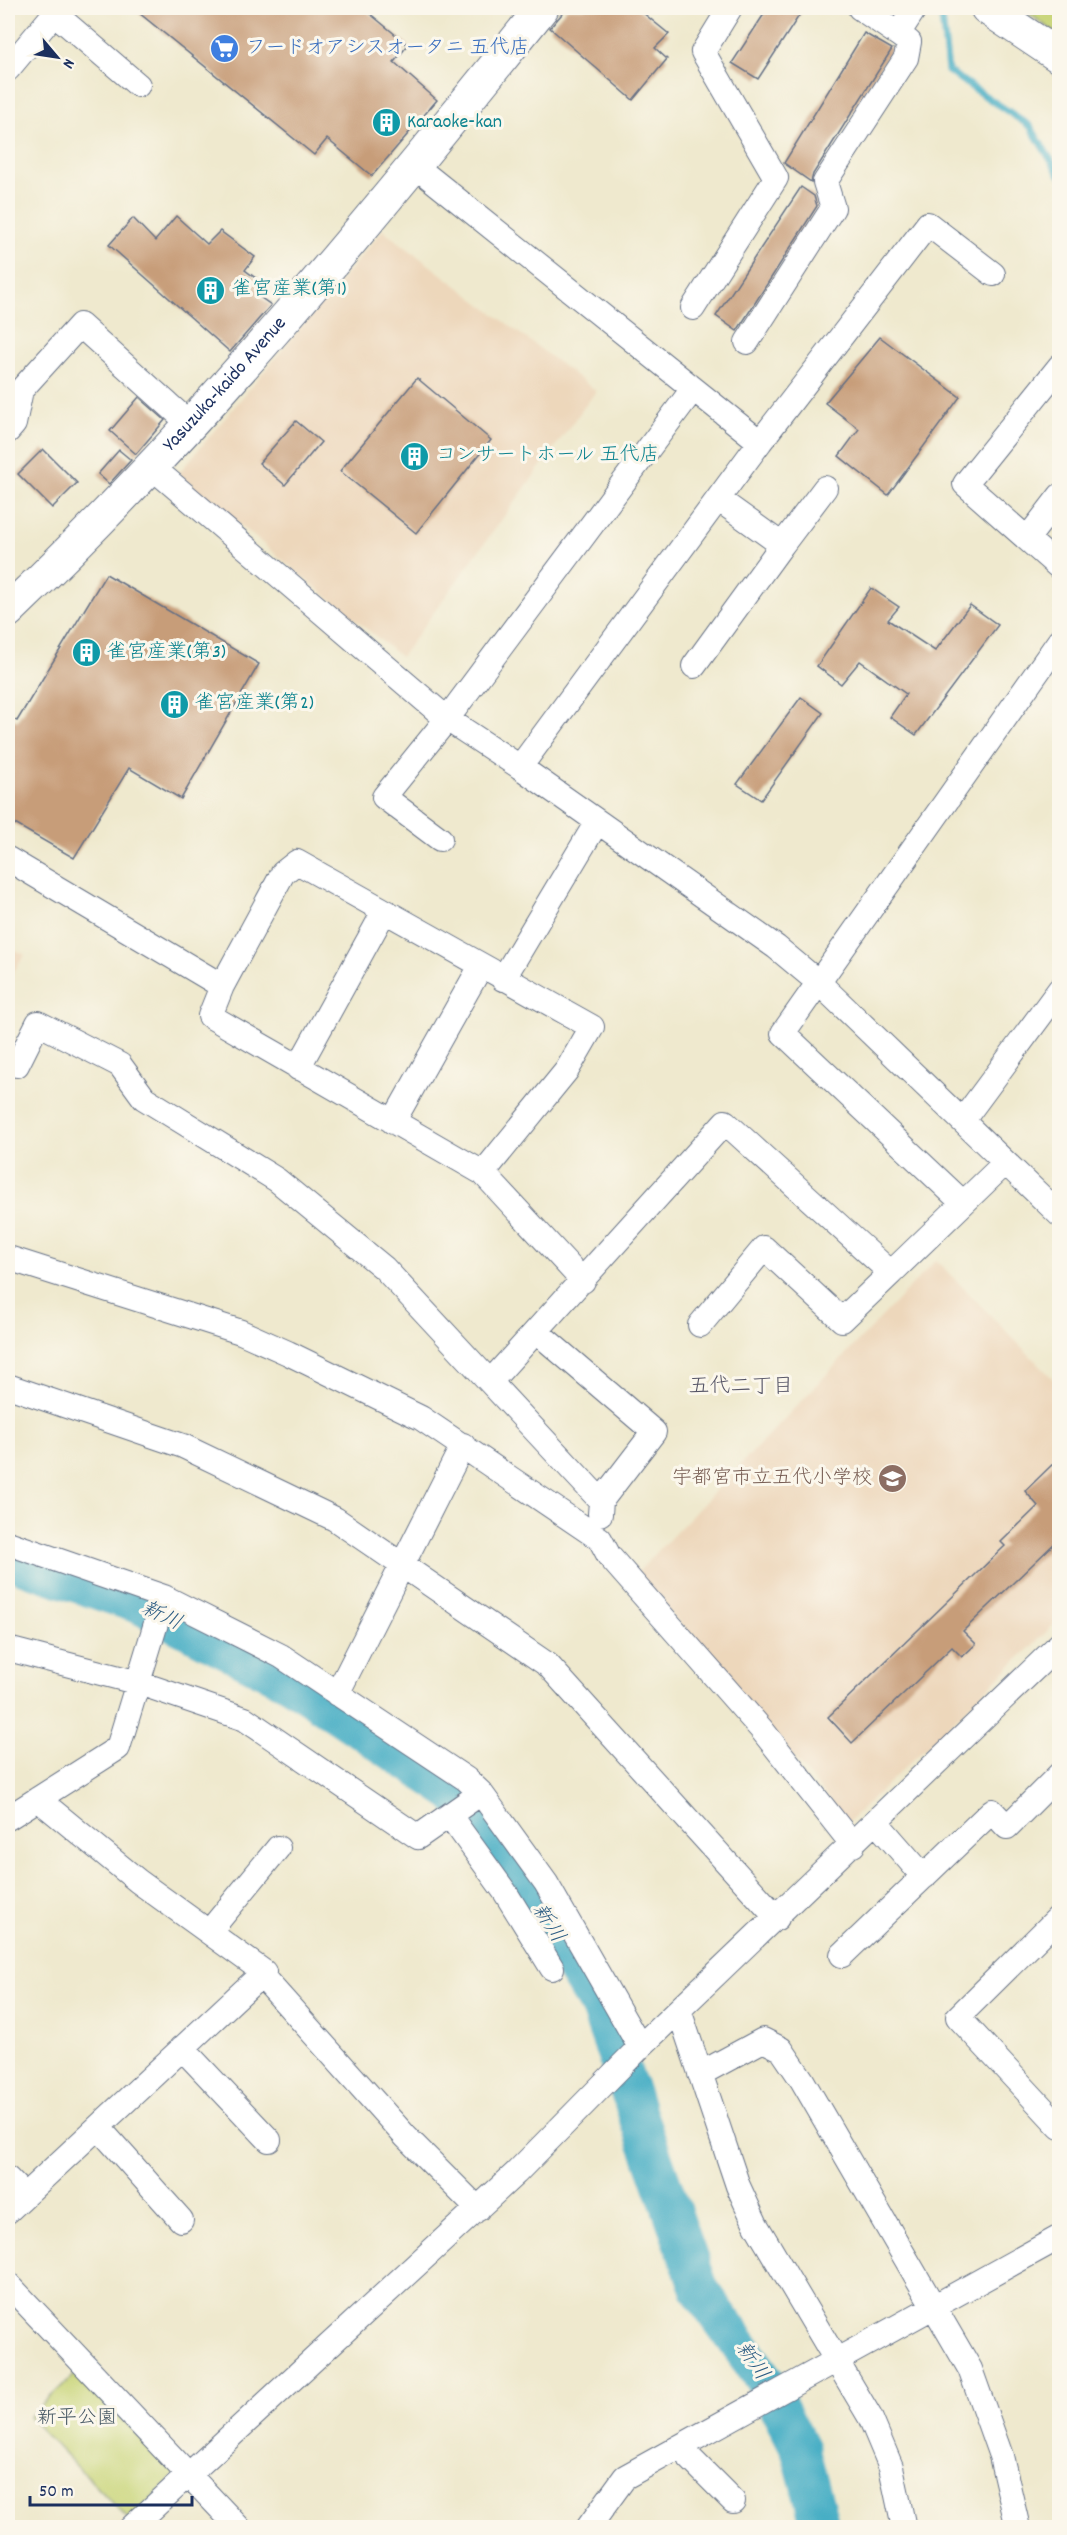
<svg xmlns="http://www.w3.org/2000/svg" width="1067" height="2535" viewBox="0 0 1067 2535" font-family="Dekko,'Klee One',sans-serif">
<rect width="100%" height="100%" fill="#fbf7ec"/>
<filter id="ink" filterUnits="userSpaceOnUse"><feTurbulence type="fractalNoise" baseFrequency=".0167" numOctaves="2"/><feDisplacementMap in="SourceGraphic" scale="12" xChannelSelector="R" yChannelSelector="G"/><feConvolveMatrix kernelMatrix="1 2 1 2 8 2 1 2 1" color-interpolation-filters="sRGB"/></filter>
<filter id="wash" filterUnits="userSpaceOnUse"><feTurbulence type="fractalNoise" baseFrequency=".008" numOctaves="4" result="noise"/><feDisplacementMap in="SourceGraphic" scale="24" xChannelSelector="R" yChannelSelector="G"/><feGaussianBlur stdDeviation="1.35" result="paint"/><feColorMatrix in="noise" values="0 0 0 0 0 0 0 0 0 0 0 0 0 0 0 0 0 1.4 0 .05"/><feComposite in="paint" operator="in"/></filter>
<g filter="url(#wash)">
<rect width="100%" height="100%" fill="#efe9ce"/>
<path fill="#edd7bb" d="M383,230L596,391L401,657L178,474Z
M8,946L25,955L8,980Z
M936,1260L1059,1385V1620L848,1822L637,1573Z"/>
<path fill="#c7d476" stroke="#71826a" stroke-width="1.5" d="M1021,8H1059V35Z
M78,2371L176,2474L130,2521L29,2417Z"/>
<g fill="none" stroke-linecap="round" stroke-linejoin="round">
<path stroke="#46aec5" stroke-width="7" d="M941,8L948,71L1030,126L1060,175"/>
<path stroke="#46aec5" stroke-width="39" d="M8,1560L138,1604L290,1682L455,1793L500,1850L599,2006L700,2290L766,2382L800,2449L821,2528"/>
</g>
<g id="blocks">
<path fill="#c79d79" d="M133,8H363L408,45L394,62L437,100L372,176L327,139L314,155Z
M567,8H637L669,34L655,48L667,59L633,100L550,28Z
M768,8H804L758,79L732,63Z
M864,33L892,49L813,174L811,182L784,163Z
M801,187L814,196L817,206L737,331L716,316Z
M176,216L207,244L220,231L255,257L245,270L265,285L257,295L271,305L230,352L109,245L133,218L155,241Z
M880,337L960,397L888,495L839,456L859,429L825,403Z
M417,378L491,440L416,533L340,471Z
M139,397L165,420L136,454L110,431Z
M296,421L321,442L285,485L259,463Z
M43,449L77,483L52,508L18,474Z
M119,450L131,460L109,484L98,474Z
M106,574L259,664L181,799L129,768L74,858L8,820V716L17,721Z
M871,588L899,607L888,620L935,651L970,605L998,625L916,735L890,717L906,694L860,661L841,684L817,666Z
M801,697L823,713L761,800L737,784Z
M1059,1458V1539L963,1631L976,1644L962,1657L952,1647L852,1743L828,1717L1005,1546L1001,1542L1038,1506L1025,1491Z"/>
</g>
</g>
<g filter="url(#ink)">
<use href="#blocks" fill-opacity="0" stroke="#657085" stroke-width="1.5"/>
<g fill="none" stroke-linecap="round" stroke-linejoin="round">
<defs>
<path id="street" d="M860,8L898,34L915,8
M54,13L138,85
M8,69L59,8
M415,166L760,442L520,767
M693,308L776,178L703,52L730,8
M747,342L833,208L825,182L906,58L909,42L898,34
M1060,366L965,484L1060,568
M8,431L14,424L21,390L80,325L191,425
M760,442L928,224L993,274
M153,468L447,719L520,767L776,947L818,982L1060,1215
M1027,539L1060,496
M782,545L825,488
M694,666L782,545L718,499
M440,839L384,797L447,719L693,389
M8,859L222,986
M503,979L597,822
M17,1065L38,1023L120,1065L144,1098L277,1180L384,1268L490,1382
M298,1068L384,912
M963,1120L1060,989
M393,1122L481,966
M483,1173L210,1016L222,986L283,873L297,862L592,1027L567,1070L483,1173L583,1281
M963,1203L783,1033L1060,640
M8,1258L241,1332L288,1353L421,1418L600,1539L609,1556L762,1730L853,1845
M700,1325L764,1248L842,1320L891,1273
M537,1332L654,1432L601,1501L600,1514
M8,1386L183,1446L335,1519L548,1665L777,1918
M601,1501L490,1382L725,1122L891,1273L1005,1163
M8,1543L164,1597L281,1656L466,1779L481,1793L546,1883L640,2047
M8,1649L139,1683L245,1719L418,1837L481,1793
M337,1694L463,1445
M450,1816L505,1892L552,1968
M8,1818L118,1748L164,1597
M876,1822L924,1877
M1060,1916L958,2017L1060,2127
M209,1932L278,1848
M842,1955L992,1811L1007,1827L1060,1774
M261,1975L406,2137L478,2209
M679,2010L738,2186L756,2225L870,2417L891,2467L904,2528
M182,2048L269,2140
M700,2074L763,2040L781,2049L802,2080L970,2369L1001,2456L1018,2528
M98,2127L181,2220
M8,2179L24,2196
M8,2211L264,1972L138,1881L38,1799
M8,2284L239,2528
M679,2447L733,2501
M131,2528L516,2173L640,2047L1060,1644
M588,2528L625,2477L1060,2237"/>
<g id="secondary">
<path d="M987,8L1060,57"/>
<path id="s1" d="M8,611C204,424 373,218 542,8"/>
</g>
</defs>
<use href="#street" stroke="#657085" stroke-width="26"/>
<use href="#secondary" stroke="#657085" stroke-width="35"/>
<use href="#street" stroke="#fff" stroke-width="24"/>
<use href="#secondary" stroke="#fff" stroke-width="33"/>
</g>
</g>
<defs>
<symbol id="supermarket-disc" viewBox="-11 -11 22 22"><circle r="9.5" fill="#3f7fe0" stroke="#fbf7ec"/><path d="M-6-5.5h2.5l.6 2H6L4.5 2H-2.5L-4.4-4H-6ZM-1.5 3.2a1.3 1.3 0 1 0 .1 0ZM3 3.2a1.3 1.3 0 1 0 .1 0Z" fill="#fff"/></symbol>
<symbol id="building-disc" viewBox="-11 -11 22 22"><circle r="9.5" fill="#0f9aa8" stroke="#fbf7ec"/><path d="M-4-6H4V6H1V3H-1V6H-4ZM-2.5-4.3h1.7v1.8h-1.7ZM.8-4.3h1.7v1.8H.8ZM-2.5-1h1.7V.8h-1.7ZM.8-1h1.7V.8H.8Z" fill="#fff"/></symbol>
<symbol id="school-disc" viewBox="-11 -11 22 22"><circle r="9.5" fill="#8d6e63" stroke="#fbf7ec"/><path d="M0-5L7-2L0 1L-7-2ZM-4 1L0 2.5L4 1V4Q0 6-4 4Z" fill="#fff"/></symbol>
</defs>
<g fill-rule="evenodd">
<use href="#supermarket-disc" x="208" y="32" width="33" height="33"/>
<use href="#building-disc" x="370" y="106" width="33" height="33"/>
<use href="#building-disc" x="194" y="274" width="33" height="33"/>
<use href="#building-disc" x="398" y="440" width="33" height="33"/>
<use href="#building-disc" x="70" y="636" width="33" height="33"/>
<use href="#building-disc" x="158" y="688" width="33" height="33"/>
<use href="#school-disc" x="876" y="1462" width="33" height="33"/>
</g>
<g text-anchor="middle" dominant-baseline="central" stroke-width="6" stroke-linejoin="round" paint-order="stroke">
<g font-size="20" fill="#366cbe" stroke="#fbf7ec" text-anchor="start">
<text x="246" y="49">フードオアシスオータニ 五代店</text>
</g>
<g font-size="20" fill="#0d838f" stroke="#fbf7ec" text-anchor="start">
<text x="407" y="123">Karaoke-kan</text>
<text x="232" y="290">雀宮産業(第1)</text>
<text x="436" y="456">コンサートホール 五代店</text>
<text x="107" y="653">雀宮産業(第3)</text>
<text x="195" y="704">雀宮産業(第2)</text>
</g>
<g font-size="20" fill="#1b2f5e" stroke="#fbf7ec">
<text stroke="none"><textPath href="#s1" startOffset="314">Yasuzuka-kaido Avenue</textPath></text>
</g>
<g font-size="20" fill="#785e54" stroke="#fbf7ec" text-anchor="end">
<text x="872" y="1479">宇都宮市立五代小学校</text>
</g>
<g font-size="20" fill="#465864" stroke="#fbf7ec">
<text x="77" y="2419">新平公園</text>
</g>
<g font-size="21" fill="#575667" stroke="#fbf7ec">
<text x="741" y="1388">五代二丁目</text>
</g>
<g font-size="21" font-style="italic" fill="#2a5b82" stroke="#fbf7ec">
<text transform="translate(161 1617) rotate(26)">新川</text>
<text transform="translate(547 1924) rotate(57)">新川</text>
<text transform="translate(751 2362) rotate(55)">新川</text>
</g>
</g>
<rect width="1067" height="2535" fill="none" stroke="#fbf7ec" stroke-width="30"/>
<g transform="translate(57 57) rotate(119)" stroke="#fbf7ec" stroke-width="4.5" paint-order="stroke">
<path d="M0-4.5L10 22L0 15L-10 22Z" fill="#1b2f5e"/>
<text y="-9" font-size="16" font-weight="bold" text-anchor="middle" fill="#1b2f5e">N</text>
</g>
<path d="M30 2496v9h162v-9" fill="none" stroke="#1b2f5e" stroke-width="3"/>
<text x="39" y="2496" font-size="18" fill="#1b2f5e" stroke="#fbf7ec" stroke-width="4.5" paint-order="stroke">50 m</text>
</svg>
